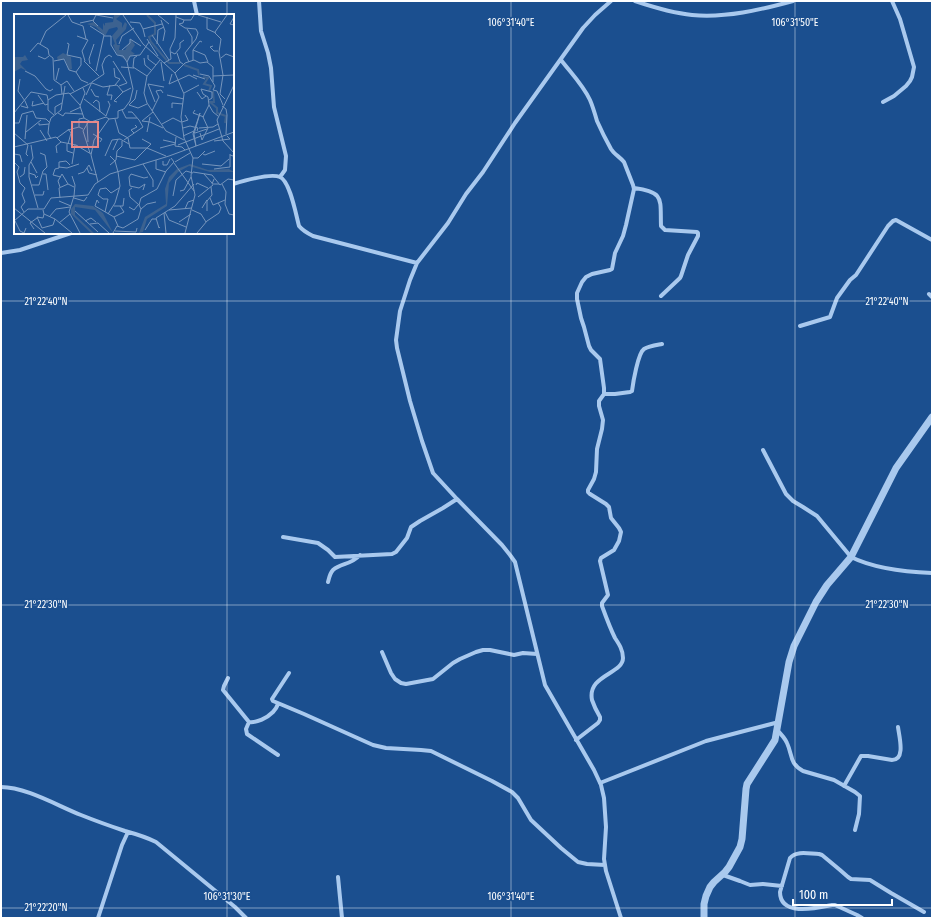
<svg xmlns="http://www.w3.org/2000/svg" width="933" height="919" viewBox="0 0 933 919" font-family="'Fira Sans Condensed',sans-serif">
<rect width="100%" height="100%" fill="#1b4f8f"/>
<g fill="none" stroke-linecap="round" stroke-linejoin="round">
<path stroke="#a9c9ee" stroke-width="4" d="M194,1L197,15
M259,1L261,31L268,53L271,68L274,107L286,156L285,170L280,177
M611,1L595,15L583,28L515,123L483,172L466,194L448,223L417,263L410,280L400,311L396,340L397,348L410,401L422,441L433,473L457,499L502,545L510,555L515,562L545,685L594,770L601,785L604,798L606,827L604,859L606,871L621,918
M635,1C653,7 673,13 692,15C726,18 760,10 793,1
M561,60C571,73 583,85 590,100C593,107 595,114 597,121C601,130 606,140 611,149C614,154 620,157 624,162L633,185L634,189L626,225L623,236L615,253L612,269L610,270L592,274L586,277L582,282L577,293V299L581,318L584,327L589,346L591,350L600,359L604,388V394L599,401V406L603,420L602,429L597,449L596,472L594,479L588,490V492L590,494L606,504L609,507L611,518L619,528L621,532L619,541L614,550L601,558L600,561L608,595L602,603V606C606,617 610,628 615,638C619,644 623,650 623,658C623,674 587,675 592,700C594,706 597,712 600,717V720L598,723L576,740
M883,102L894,96L906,86L910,81L912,77L914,67L900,19L892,1
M233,184C243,181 270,173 280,177C290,181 296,215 299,226C303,231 307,233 313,236L417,263
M634,188C665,192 660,199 661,226L665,230L697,232L698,233V236L688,255L681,276L680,278L661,296
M1,253L20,250L71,233
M929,294L932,297
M800,326L830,317L837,298L850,280L856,275L888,226L893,221L896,220L932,240
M604,394H615L630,392L632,391C633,383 638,353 644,349C649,346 657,345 662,344
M763,450L786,494L793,501L803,507L817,516L851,557C873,568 907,572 932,573
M283,537L318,543L328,550L335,557L392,554L396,552L407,538L411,527L420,521L443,508L457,499
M328,582C329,578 330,573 333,570C341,563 351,565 360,555
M382,652L391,673L395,679L401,683L406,684L433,679L453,663L460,659L476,652L483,650H490L514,655L523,653L537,654
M289,673L272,699L273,701L304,714L373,745L386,748L421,750L431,751L492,781L512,792L518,798L531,820L561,848L578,862L587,864L605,865
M228,678L224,686L223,690L249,722C257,723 267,718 273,712C275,710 277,707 278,704
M249,722L246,729L247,734L278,755
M777,730C781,734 785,738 787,743C793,756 789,763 803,771L834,780L855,792L860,796L859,814L855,830
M600,783L706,741L748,730L779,722
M844,786L861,756H868L892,760C906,760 899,736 898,727
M1,787C26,787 58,806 81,815C96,821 110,826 125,831C136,834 146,837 156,842L235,907L246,918
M723,875L740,881L750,885L763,884L782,886
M338,877L342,918
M98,918L122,845L128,832
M862,918L857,915L835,905H832C817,908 780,917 780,892L790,858C797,850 810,854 819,854L822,855L840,870L848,877L851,879L870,880L891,893L924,912"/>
<path stroke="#a9c9ee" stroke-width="7" d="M704,918V904L706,896L710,887L714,882L725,872L729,867L740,847L742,839L746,789L747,784L775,740L789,662L794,646L816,602L827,585L851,557L896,468L932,417"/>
</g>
<path fill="none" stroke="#fff" stroke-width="1" stroke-opacity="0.45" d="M227,1V15M511,1V918M795,1V918M227,233V918M1,301H932M1,605H932M1,908H932"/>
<g transform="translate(14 14)">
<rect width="220" height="220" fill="#1b4f8f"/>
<path d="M100,1H107L102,5L108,9V14L111,8L113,10L112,15L102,26L103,31H106L105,36H111L117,25L121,31L117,37L121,40L116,42L113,47L103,40L99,31L101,30L98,22L104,15L103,13L95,15L91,22L82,13L73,10L80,8L89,16V9L91,12V9L99,8ZM49,39L57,43L58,55L55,56L51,45L44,47L43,43ZM11,41L14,46L8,47L6,50L13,57L7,54L0,58V43H9ZM176,150L194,156L215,155L220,158H196L175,152L164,158L155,169L153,192L133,205L129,218L125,219L131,203L152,190L151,175L155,163L163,155ZM61,190L79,192L89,199L99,219L81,196L61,193V201L80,219H77L57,200V195Z" fill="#3c6290"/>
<path fill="none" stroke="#3c6290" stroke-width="2" d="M133,1L141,9V20L135,23L137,28L155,49H166M170,51L184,56L185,61M189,63L194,64L190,70L197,72L195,77M199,77L200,88H196L203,94V99L212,102L211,109"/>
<path fill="none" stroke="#7695bc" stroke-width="1" d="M54,1L58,8L69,12L72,25M82,1L99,4M82,1L79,7L84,12M109,1L129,30L161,59L170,80L167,103L170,124L179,144L177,162L181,181L171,219M144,1L155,10M184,1L207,8M162,3L170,6L169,9L165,10L171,14L182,15M193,3V15L202,19M220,3L216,10L220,11M147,6L151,17L149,27M170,6H177L180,1M116,8L126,9L129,15M66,9L80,6M76,12L90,21L82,57M173,15L178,23V30M201,18L213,1M201,19L207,25L205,38L209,61M138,21L155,46M63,22L74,26L68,37L71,47M90,22H97V31L103,41L109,42L113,48M131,23L129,15L148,10M133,25L144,42M53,29L55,30L53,41L67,44V51L62,58L67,66L74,69M26,30L32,17L52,1M105,30L108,22L120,14M143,30L144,16L150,13M199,32L196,33L200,37H204M108,36L116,29V25L127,32M179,36L186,27L188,28M16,38L24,29L34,35L35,41L39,44L40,66L47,71L48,80M157,38L161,40L166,34V29L170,26M163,39L166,48L169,50M134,41V45L142,51M24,42L31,45L35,42M123,42L120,44L119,53L133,62M130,44L131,51L137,56M207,44L212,40L220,43M146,46L133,62L130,79L133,89L152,117L170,126M179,46V36L191,41L194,48M40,47L50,45L55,56L62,58M70,47L85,62M99,47L113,69L105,72M147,48L150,67M175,48L171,39L182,25L184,19L182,15M150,49L157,45L156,35L161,24L162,1M76,50L75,45L80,30M107,53L120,54M100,54L101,63L106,65L101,71M11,57L21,62L32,75L36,77L39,75M161,59L171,49L180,46L186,49L193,48L199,53V68M158,60L155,70L164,66M186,60L195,62L201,72L199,76L203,77L209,91M179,61L191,65M209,61L206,80L211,85M199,62L220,61M6,65L4,77L11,87M42,66L45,54M164,66L175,61L183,65M78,69L89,73L103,71L109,78L117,74M134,70L141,88M134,70L150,73M47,71L53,67L60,77M96,71L93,81H98L97,86M69,74L71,79L66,92L70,104L77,108L92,103L95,105M77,75L81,82L85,83M183,78L188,85L192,82M170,79L185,71M56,80L77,69M24,81L31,91L34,90M72,81L78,68L90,60L88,51L91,44L95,41L98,43M153,81L170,85M70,85L92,102M34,86V96L40,101M195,86L198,84V78L187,75L189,80L194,83L195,91L199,98L204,102M19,87L18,92L30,89M103,88L100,87L109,78M79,89L82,86L85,88L86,98M115,91L121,85L123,76M115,91L124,94L133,90M7,92L14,94L11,87M208,92L212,95L213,101L212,120M158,94V89L169,90M108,96L112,104H123M181,96L179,99L190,103M138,97L145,83L142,77L147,76L149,79M56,98L67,93M114,98H118L125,106M139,98L128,107L136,108L149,114M0,99L17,78L33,81L34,86L42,81L55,79L66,91M44,99L49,102L51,99L69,100M41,100V93L48,89M92,102L96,91L94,87M101,105L105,119L114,124L116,134H133L152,142M75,107L69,117L76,139M168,108L174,106L171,101M0,109H5L8,100L19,97L22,104L32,105L36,109M25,109V111L35,110M73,109L74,128M148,110L159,104L167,108M65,113V105L70,104M169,114L176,112L184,114L183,117M185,114L199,113L204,110M26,116L33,127M12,118L27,106M133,118L136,103M0,119L14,131M120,119L117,116L123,113L121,111M181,119L193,115M186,119L188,126L194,114L189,103L195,91M79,120L88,125L86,128M169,122L180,117M162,123L161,132L168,133L171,136M43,124L54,116L65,113L69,115M11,125L13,101M37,125L34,119L35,110L37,104L47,96L51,72M110,126L129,113L125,106M149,126L162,129M200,127L216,125L213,122M53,130V137L59,139M54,130L57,119L54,115M17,131L19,144L15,151V163L24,194M164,131L205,115M182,132L179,120L186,99L180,120L182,132M0,133L42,123L47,128L62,131L77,140M146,134L161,130M99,136L104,125M43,139L42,132L47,128M0,140L6,141L8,148M189,140L191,141L201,137M216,141L219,142L220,139L209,127L203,106L220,71M14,142L12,140L14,131M91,142L98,126L106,125L115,130M96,142L101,147L104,158M102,142L121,146L137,130L128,125M179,144H184L191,137M142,146V155L152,158M149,147V151H153L156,145M0,148L5,153L3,158L6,169L11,174L8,180L11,188L7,193L10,198M17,148L23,159M161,148L176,139M160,149L180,177M58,150L61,131M129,150L139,166V173M188,150L207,152L215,145M96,151L102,146L103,137L108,132V127M45,153L53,154L65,150M73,154L75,159L83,161M200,155L216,153V140M179,158L198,161L206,171L214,165L220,166M15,159L21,161L22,164L24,162M29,160H32L34,176M64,160L70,158L75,151L78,157M190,160L198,169M58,162L61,171L60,182M6,163L10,160L11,153M47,163L39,161L41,155L45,154V148L52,147L56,151M115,163L116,172L125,174L131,170L129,176M115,163L117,160L130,164L134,163M200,165L198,170H205M84,168L77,141L80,126L95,105L104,104V97L110,95L116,87L119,75L113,48L116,42L126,41L135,28M208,170L212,178L211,190L215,200L220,201M18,171H25L29,157L33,153L31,141L26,139M182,171L183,169L194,174M46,173L44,167L48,160L54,170L60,173M118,174L115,176L116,183L125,191M166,177L170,176L177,163M21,181H29L30,177M60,182L55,198L66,219M159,182L162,166L172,157L179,159M184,183L199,171M46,184L45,174L54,170M60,184L70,187L73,183M196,184L199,191L204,189M45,187L57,192M193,187L198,181L197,173M142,188L133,190L127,195L125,191L127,184L143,175L152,157L160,148L157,144M85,189L83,186L81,192L100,203L104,212M100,192H109L110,184M115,193L120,196L124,191M0,194L31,219M188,194L193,186V197M171,195L174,188L180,186M29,196L30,200L41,205L58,219M155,196L178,194M178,196L187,200L192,208M61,197L84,218M91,198L94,185H89L84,181L86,175L92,174L97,179L105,174M151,198L155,206L172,213M150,199L152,219M30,200L29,204L23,203L28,214L39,211L41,205M94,200L101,189L106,172L104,158M36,202L42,195L56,193M100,203L110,198L106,192M0,207L14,195H30L37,184L74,181L81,170L96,160L155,142L220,118M1,207L6,217L10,219L12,214M71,207L77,204L82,208M165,208L177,200M45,209L56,200M76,210L84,209L95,219M146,213L145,214L142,204L161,192L180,170M20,215L16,209L23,204M131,216L138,205H142M101,217L122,218L123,214M99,219L103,212L109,214L124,205L127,195M183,219L193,207L205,199L207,194L204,189L211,186"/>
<path fill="#e88989" fill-opacity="0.15" stroke="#e88989" stroke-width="2" d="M58,108H84V133H58Z"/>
<rect width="220" height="220" fill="none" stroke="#fff" stroke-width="2"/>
</g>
<g font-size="10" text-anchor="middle" fill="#fff" stroke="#1b4f8f" stroke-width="3.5" stroke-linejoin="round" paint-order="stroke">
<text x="511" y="26">106°31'40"E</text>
<text x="795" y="26">106°31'50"E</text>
<text x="46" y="305">21°22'40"N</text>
<text x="887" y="305">21°22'40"N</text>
<text x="46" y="608">21°22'30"N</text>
<text x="887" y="608">21°22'30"N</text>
<text x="227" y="900">106°31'30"E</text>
<text x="511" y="900">106°31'40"E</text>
<text x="46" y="911">21°22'20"N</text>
</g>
<rect width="933" height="919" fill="none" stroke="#ffffff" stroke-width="4"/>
<path d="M793 899v6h99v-6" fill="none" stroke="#ffffff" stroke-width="2"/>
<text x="799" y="899" font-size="12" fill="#ffffff" stroke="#1b4f8f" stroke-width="3" paint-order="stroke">100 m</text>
</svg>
